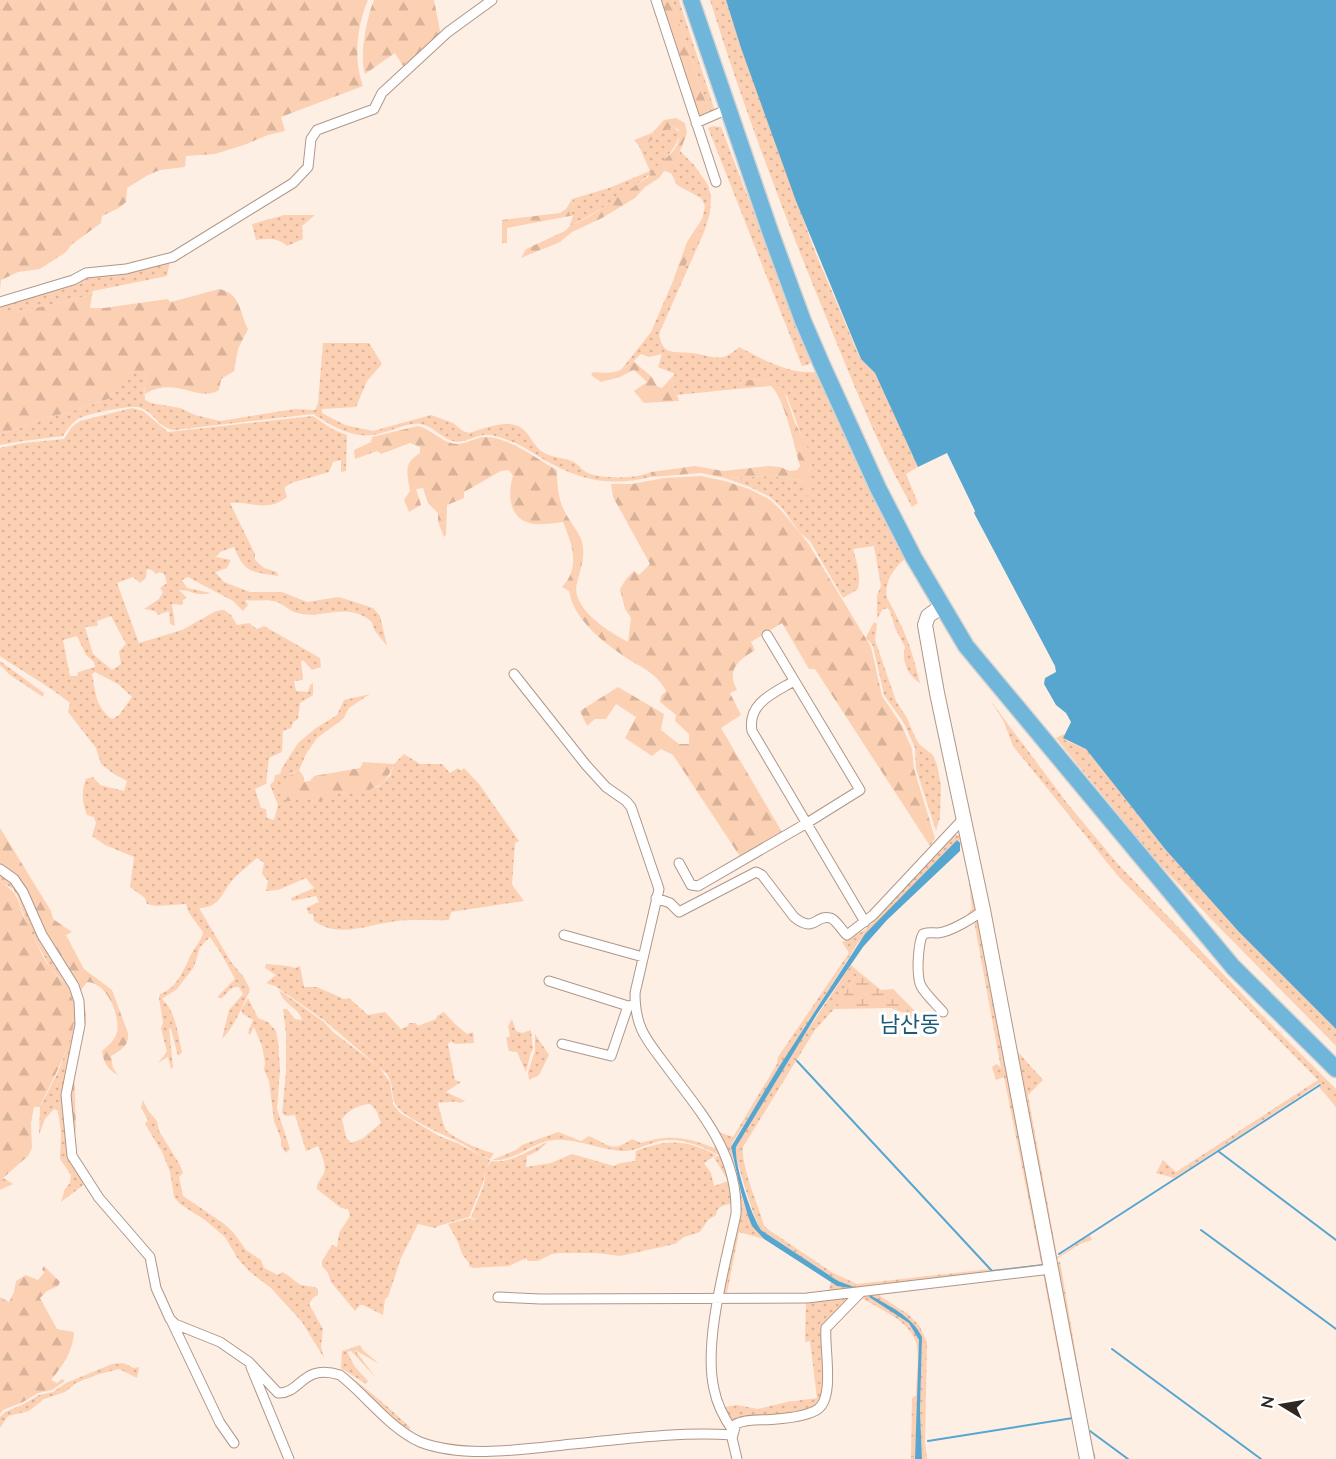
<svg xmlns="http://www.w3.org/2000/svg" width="1336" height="1459" viewBox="0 0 1336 1459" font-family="Lato,'Noto Sans KR',sans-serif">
<defs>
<pattern id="grass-dots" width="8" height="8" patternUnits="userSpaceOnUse" patternTransform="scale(1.5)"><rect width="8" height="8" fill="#fcd0b3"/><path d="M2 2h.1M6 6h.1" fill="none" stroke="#d8b39a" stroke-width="1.8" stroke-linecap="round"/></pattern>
<pattern id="forest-firs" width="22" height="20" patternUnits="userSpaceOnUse" patternTransform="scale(1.5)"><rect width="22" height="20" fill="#fcd0b3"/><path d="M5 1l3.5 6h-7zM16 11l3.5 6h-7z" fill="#d8b39a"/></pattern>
<pattern id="wetland-marsh" width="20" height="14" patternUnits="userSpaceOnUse" patternTransform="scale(1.5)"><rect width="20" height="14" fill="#fcd0b3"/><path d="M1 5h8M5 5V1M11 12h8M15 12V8" fill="none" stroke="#d8b39a"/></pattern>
</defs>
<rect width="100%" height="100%" fill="#feefe5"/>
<path fill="url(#grass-dots)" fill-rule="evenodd" d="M672,0H679L715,111L709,113Z
M710,0H726L741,48L814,249L860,358L875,373L918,467L906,474L918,503L912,507C877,445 851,378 824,312C782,210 743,106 710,0Z
M713,126L721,127L811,362L808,365L802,366L708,128Z
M674,127L680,133C672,169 602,209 569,227L573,216H570L574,206L572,199L609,188L650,171L639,146C653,143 660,130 674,127Z
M680,151L694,165L708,185L711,197L710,213L704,232L659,334C663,356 673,351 691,353C713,355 720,365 739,347C765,360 787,374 817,372L847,442L905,559C893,569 884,582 887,598C904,628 912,649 920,683C908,676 901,660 905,647L895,628L890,611L887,608L882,610L877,619V595L881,586L874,546L853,549C857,563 861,575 858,589L843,598L810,541L800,533L782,508L770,497L750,487L725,478L771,476L799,480L807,496L806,476L812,465L787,396L769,379L742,380L736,389L677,395L671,378L675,374L658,367L662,354L649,357L641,354L628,366L621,370L651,332L673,281L680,277L699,233L705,206L701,198L677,185L671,173L664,171L677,159Z
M284,215H315L302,226L303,239L287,246C276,237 269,239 256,240L252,224Z
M170,261L167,276L93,291L92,295L18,312H0V306L86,276Z
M323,343H369L382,364L367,381L356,407L322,409V413L345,425L373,431L431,415L453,423L463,431L469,433C483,429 504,420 518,426C529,431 532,443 540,450C549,458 563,457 574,462C579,465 583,471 588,473C601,479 638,479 651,472V477C612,486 586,482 550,463C537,456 524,446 510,441C502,438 492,434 484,435C473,436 463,444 453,441C441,438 433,426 421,424C409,422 396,429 385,432C358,442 335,428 313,414L175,430C159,429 155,413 141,408C133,404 86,414 78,419C71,424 67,429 63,436L23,441L0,445V435L41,419L70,412L111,398C118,376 121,374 144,371L147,379L144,385L145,400L151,403L180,408L195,415L220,421L295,409L315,410L318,403Z
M132,408L143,411L168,432L313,416L332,429L347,435L346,471L341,472V460L333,462L329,472L291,483L284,488L287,497C267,513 252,501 230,503L255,554V560L264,568L277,572L278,576C251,571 245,574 234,547L220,552L216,557L231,560L227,568L215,572L224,582L250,592H282L307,602L339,597L373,608L380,616L387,646L375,631L371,621C345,601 324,620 298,613C290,612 284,604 277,602C267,598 256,602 245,600L248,605L243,611L233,601L188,577L182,580L187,588L211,593C196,597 189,589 179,590L187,598L183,600L182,605L172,604L175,626L170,624L169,611L158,615L155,611L144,609L159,599L163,592L160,588L167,583L164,574L160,572L156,574L152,570L147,569L146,578L140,583L133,577L117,583L139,643L182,630L216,611L224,610L231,615L237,625L249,623L257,629L264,626L320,658L321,667L312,670L303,660L301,662L303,680L294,681L296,691L308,692L310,685L313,683V695L300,703L298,719L293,722L291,728L283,731L282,752L269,758L266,784L255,789L261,808L266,809L267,818L274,820L278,805L270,785L274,781L275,775L280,774L282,768L298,743L316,728L337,715L344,700L370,694L349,708L343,719L317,738L306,754L299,770L290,774L309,799L318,802L334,794L378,787L390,776L394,764L404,754L420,764H442L450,773L458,768L461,771L464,768L479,784L519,841L515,843L512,885L524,901L451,912L449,920C432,921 414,919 397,921C370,924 339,939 314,921L313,914H309L306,908L319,902L316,896L292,901L291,898L314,888L306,878L278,890L266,891L268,881L262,874L264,863L257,858C248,866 238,873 231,882C220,896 220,907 199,908L231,962L243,976L250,989C244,1004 233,1029 222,1039L229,1010L243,994L239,987C230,986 228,993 222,998H218L219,995L235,979L222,955L210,937L200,947L194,967L177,989L162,999C176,1011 178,1035 182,1052L178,1056L171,1029L169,1028L173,1067L171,1069L168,1057L158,1063L167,1052L161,1028L163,1023L159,998L160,994C178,988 184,968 192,953C195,946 202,940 203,932L189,913L186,904L156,906L147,904L145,898L130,887L134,857L105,845L92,836L96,823L94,817L87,815C82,802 81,792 86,779L93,777L100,785L124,791L127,781L114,774L101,764L96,748L68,712L70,703C48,685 23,672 0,656V448L23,443L64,439L72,427L80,421ZM111,616L126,644L119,651L121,664L112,670L93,654L85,627L98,626L97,621ZM77,636L86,655L94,662L95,667L78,672L77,676H70L63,640ZM95,672L118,684L132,697L119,715L112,719C95,707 96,693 92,674Z
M874,622L877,624L875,640L896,701L907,718L915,737L919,744L933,755L937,765L941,786L940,817L936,831L916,769L915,748L904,723L884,695L873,646L866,637Z
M0,661L44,693L43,697L10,675L0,665Z
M990,700L1067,803L1117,863L1262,1015L1336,1089V1107L1319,1087L1322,1085L1320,1083L1174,1178L1156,1173L1163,1160L1176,1172L1318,1080L1118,876L1013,746L1003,720Z
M1064,734L1065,740L1086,749L1165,849L1239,932L1336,1029V1046L1212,920L1152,856L1056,738Z
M957,835L962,836L978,908L975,913L968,917L967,915L972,908C970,893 967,850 957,840L858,943L733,1142L731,1147C737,1179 742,1214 764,1239L739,1232L727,1293H724L722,1291L738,1207L719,1132L733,1137L777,1064L778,1057L849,953L842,942L865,930L880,915L952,836Z
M0,869L7,873L76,994L77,1037L68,1139L86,1183L61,1202L65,1189L70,1183L71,1175L60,1159L61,1132L58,1111L54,1109L45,1119L39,1135L40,1107L58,1072L66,1051L74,1019L64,981L51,970L45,958L27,925L18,897L13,889L0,881Z
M978,919L1045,1261L1041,1263L1004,1077L996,1080L992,1067L997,1064L1001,1068L974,921Z
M266,964L288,966L295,968L300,966L304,987H317L344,999L349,998L368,1015L385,1012L401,1029L408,1026L409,1023H416L418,1026L436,1019L437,1016L444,1012L455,1024L467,1034L473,1032L474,1043L455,1044L451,1041L448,1044L455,1080L461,1082L446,1092L465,1101L460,1103C452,1100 446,1104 438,1102C438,1105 444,1127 446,1130C451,1137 486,1153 494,1153L490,1159C478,1155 468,1146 457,1141C444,1135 402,1117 396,1105C390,1095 395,1087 387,1074L325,1021L275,986L266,983L276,975L265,968Z
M851,965L859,972L834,1009L815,1030L743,1147C741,1166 758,1205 764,1225L769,1230L833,1273L857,1284L990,1269L992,1271L1045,1266L828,1294L831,1282L837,1286L857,1288L838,1281L761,1230L755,1218L745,1188L736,1157V1147L785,1064Z
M279,990L324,1022L333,1032L379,1067L390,1082L393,1104L400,1113L439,1136L457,1143L490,1160L486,1169L491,1161C513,1164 529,1149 548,1142L538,1151L527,1156L526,1167L551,1163L572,1154L614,1166L620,1163L635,1161L636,1151C667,1139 686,1139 716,1155L704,1163L711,1173L714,1186L728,1181L714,1157L723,1155L734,1203L722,1206L717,1210L716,1215L708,1220L700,1232L684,1237L675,1244L620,1256L597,1253H561L552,1254L538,1261H528L525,1256L526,1260L524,1259L509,1266L473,1268L469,1266V1263L462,1254L458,1242L448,1224L470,1218L477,1221L471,1217L484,1184L486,1169L483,1183L469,1217L438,1226L435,1228L418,1224L401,1258L388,1297L385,1299L383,1315L363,1305H360L355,1311L331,1282L328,1273L322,1266V1261L332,1245L337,1247L339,1233L350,1216L348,1209L341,1208L317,1189C317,1181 320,1181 323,1175C328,1167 321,1154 318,1146L306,1151L295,1115L286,1116L282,1113L286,1072V1034L283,1009H287L295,1019L302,1020C299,1007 283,1005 279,990ZM370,1104L376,1110L381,1123L362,1139L351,1143L346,1137L342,1119C348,1110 359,1105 370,1104Z
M248,998L258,1018L268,1022L276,1031L278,1041L280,1069L277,1109L290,1149L286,1153L281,1146V1139L274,1121L269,1081L264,1070L265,1063L262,1046L254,1027L250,1035L248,1033L253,1020L243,1014L241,1010Z
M512,1019L516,1031L522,1033L531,1030L533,1050L531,1052L526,1072L517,1052L509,1051L506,1038L510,1036L508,1026Z
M535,1034L549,1055L539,1075L529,1080L528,1072L535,1051Z
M1016,1050L1043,1080L1028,1095L1057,1256H1059L1090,1235L1092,1240L1080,1244L1055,1260Z
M143,1100L147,1109L157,1121L159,1131L180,1165L183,1173L179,1177L183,1196L223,1223L233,1232L246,1250L261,1260L264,1268L278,1275L282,1272C289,1275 293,1280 299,1284C305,1287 312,1285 318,1289V1295L313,1298L309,1304L323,1329L321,1346L324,1358L302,1322L271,1288L250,1272L238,1259L225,1237L205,1220L180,1204L174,1197L170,1172L162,1152L145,1124L148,1120L141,1108Z
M558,1132L581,1141L589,1136C609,1145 612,1153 632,1139L641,1143C667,1134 689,1137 714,1148L717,1144L721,1152L718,1155C700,1145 677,1136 656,1142C645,1145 634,1152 621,1151C599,1149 575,1138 553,1140C531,1142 516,1162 492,1160L516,1150L522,1145Z
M1060,1261L1089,1431L1096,1459H1091L1056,1265Z
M1043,1274L1046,1276L1083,1459H1079L1073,1416L1070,1415Z
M882,1292L880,1296L909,1315L919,1325L927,1342L925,1442L927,1459H922L920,1411L922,1337L906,1317L870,1295V1297C883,1305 899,1313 910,1324C927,1341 919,1373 918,1394L916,1395C916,1378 920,1357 916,1342C909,1320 877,1308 860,1297L864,1293Z
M847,1297L850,1299L827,1323L824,1397L814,1408L790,1415L732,1422L720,1404L725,1407L737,1405L758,1409L787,1402L817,1398L810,1341L805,1342L806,1301Z
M360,1345L363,1350L379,1364L355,1350L376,1378L351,1351L347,1352L355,1367L368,1381L366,1384L341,1368L342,1351Z
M123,1363L134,1368L139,1367L137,1378L119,1369L96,1375L76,1383L65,1392L44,1399L29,1411L8,1416L0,1428V1417L5,1412L24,1404L39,1395L53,1392L66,1383L112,1364Z
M346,1374C369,1390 389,1408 410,1427L409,1432Z"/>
<path fill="url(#forest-firs)" d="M0,0H368C357,25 353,60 363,86L281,117L285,131L268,135L244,145L215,154L186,156L185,167L160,170L148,175L127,188L126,202L119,208L102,216L101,223L97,226L71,245L66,252L40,269L18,272L1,280L0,289Z
M374,0H434L441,36L403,66L395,53L365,74C359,57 367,16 374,0Z
M660,0H672L709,113L697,116Z
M676,118L685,123L687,133L677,159L664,171L659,178L645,187L635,198L602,218L572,232L560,242L521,258L526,249L565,231L569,227L590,216L648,177C656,160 682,155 679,130L674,127C660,130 653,143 639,146L634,140L652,133L664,120Z
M572,199L574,206L570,216L507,228V243H502V220L560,213L566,209Z
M702,219L699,233L680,278L673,281L687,242Z
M219,289C241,293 239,312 248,329L238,349L234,371L221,379L219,390C199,403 175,375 145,394L144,385L147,379L144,372C122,373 118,377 111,398L70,412L41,419L0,435V312H18L92,295L90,308H104L167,299L171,302Z
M633,361L652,377L657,386L662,388L671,378L679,401L644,403L634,391L647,382L634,370L620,377L601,382L591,375L593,372C608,374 623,373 633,361Z
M769,379L783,388L795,423L811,454L812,465L806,476L814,494L807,496L799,480L771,476L725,478L701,473L651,477V472L695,466L723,471L769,466L780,467L790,471L797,470L800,466C794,446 785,399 771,386L736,389L742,380Z
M418,426C431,429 439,440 451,443C463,447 473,438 484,437C506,435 538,460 557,470C557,485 558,500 566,514C571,523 579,532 582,542C586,556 580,570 577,583C570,608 609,632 628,642L631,618L625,609L620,589L626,579L634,571L639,575L650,564L613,497L611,484H632L664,478L701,476L725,481L749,489L769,499L781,510L808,543L871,647L882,696L901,724L912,749L914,769L935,838L930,846L815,669H809L782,623L751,642L755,650C738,661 726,669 737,690L730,693L741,715L721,728L782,832L794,824L797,828L741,858L673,755L661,749L652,756L625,738L636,717L616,704L606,719H595L587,726L580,711L618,687L664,714L661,730L679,744H689V734L675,721L676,715L660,702L661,696L666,691C659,677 646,669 633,662C608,646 574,622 569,591L562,587C581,567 572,544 563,522C554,523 543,525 533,524C509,520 507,495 513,476L509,470L501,471L464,492V498L447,505L446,535L444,537L438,522V513L428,503L423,488L416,489L421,505L409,512L404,500L410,491C407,473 403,463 420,453V447L410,443L381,454L377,451L355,459L354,450L371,442L372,437Z
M363,762L394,764C382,796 363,788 336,794C330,796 324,800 318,802L309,799L287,801C275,788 286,776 299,770L304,777V782L310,781L314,776L360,768Z
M0,828L51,911L53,919L72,932L66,935L84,969L112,990L128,1033C130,1045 120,1051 111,1056L113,1068L118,1075C107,1069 104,1063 102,1051C108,1046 115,1040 117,1032C120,1014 107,983 87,982L81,990L86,1013V1022L74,1074L76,1127L73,1150L68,1091L82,1013L36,914L0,867Z
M0,881C24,897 16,904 28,926C31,933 35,939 38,946C42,955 48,967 55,974C58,977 63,979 65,983C91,1021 55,1071 40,1107H34L31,1123L32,1148L28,1156L3,1178L13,1184L0,1190Z
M44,1266L60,1282L58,1286L47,1291L40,1298L57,1329L74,1332C73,1352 63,1365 51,1380L57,1383L62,1379L65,1381L52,1390L38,1393L23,1402L3,1410L0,1414V1297L9,1302L14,1292L16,1281L26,1275L38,1280L44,1273L42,1269Z"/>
<path fill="url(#wetland-marsh)" d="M859,972L881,990L893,989L924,1020L909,1023L904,1013L891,1008L834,1009Z
M918,1394L915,1459H911L912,1398Z"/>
<path fill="#57a6d0" d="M726,0H1336V1029L1239,932L1165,849L1086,749L1063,738L1071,722L1066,713L1056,705L1044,684L1045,678L1056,672L1055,666L974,513L975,511L947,453L918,467L875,373L861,359L796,201L741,48Z
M957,840L960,843V851L887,920L863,947L817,1014L736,1147C734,1164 751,1215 761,1230L838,1281L857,1288L856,1289L837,1286L764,1239L752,1226L748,1216L741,1192L731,1147L779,1067L865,934Z
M870,1295C889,1306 912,1316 922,1337L920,1411L922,1459H915L919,1340L909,1323L869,1297Z"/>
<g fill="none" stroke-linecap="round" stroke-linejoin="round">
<path stroke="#57a6d0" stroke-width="2" d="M797,1061L992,1271L1043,1265
M1218,1151L1336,1240
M1201,1230L1336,1329
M1059,1254L1320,1085
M1112,1349L1261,1459
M1090,1431L1128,1459
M928,1441L1073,1418"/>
<defs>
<path id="minor" d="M656,0L716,182
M696,123L728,109
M0,302L73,280L86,273L126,269L173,257L293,183L308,167L311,139L317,130L374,109L382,93L448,32L492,0
M514,674L586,765L606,787L626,801L631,807L659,889L635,993C635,1029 647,1040 667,1067C701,1113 738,1153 736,1214C726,1262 703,1342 714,1389C717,1405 724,1418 733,1431
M794,681C774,693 747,703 752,731L865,922
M679,863L691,885L698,886L807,823L860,790L767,635
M0,869L14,879L23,892L42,935L74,986L79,1001L80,1025L66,1095L72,1156L99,1198L150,1257L156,1288L170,1319L175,1324L220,1342L249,1362L278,1393C301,1394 302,1363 340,1375C367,1396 388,1427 420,1442C465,1459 525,1449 573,1444C624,1439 681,1431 733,1435
M656,898L670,903L679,912L756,872L762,875L794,917C815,934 815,914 830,918C836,919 842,931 847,935L873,915L963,819
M564,935L643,957
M549,981L628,1006L632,1005
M943,1012C936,1004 926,995 921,986C916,976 918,943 923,934C929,932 932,933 938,933C950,932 974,918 983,910
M562,1044L611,1056L628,1006
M498,1297L540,1299L807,1298L1051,1269
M171,1320L220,1423L234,1443
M251,1367L289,1459
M737,1459L732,1438L736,1424C748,1418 764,1421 777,1419C789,1418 808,1416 818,1409C835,1397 824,1347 826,1328L861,1292"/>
<path id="secondary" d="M942,606L928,616L925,625L937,693L983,910L1087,1459"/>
<path id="trunk" d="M691,0L770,231L803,321L822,365L878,488L914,558L966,646L1233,967L1336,1069"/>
</defs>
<use href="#minor" stroke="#af9788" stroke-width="11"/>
<use href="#secondary" stroke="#af9788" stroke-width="16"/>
<use href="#trunk" stroke="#d6d4d3" stroke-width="19"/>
<use href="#minor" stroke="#fff" stroke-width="9"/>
<use href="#secondary" stroke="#fff" stroke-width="14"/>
<use href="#trunk" stroke="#70b6da" stroke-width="16"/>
</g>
<g text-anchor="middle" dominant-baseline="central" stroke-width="6" stroke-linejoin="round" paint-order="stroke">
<g font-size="22" fill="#1b5a79" stroke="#fff">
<text x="910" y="1023">남산동</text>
</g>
</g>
<g transform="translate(1282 1405) rotate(281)" stroke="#ffffff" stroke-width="4.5" paint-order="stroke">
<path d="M0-4.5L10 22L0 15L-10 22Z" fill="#302721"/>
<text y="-9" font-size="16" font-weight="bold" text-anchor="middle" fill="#302721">N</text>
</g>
</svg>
